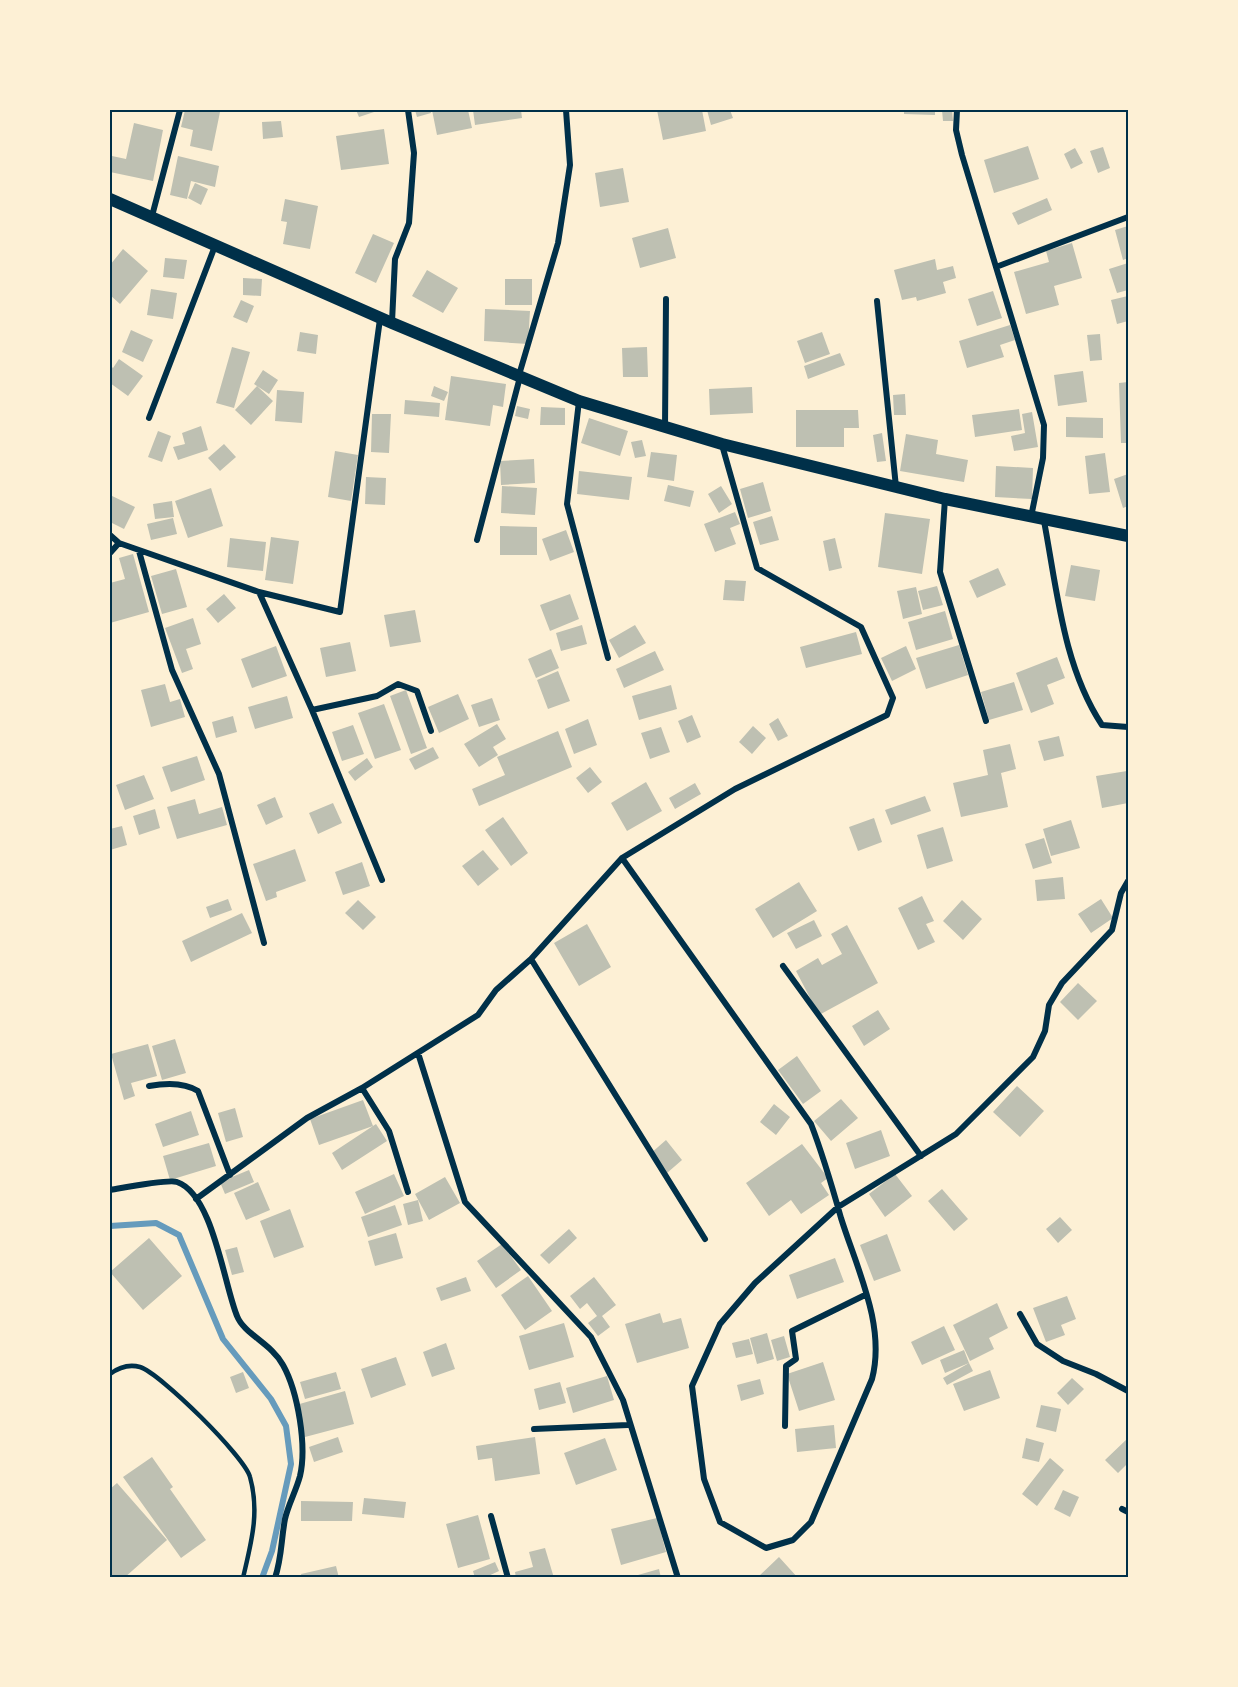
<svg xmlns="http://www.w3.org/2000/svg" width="1238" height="1687" viewBox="0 0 1238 1687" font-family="Commissioner,sans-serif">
<rect width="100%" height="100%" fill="#fdf0d5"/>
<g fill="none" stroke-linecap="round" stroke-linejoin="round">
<path stroke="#669bbc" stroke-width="6" d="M110,1226L156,1223L179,1235L223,1339L271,1399L286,1426L291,1464L272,1551L262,1578"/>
</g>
<path fill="#bec0b2" d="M185,110L220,112L212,151L190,146L193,130L181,127Z
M356,110H380L359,117Z
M415,110H430L431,113L417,117Z
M432,110H468L472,128L437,135Z
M473,110H521L522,118L475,125Z
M657,110H702L706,131L663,140Z
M707,110H730L733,118L711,125Z
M904,110H935V115L904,114Z
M942,110H952L953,121H943Z
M281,121L283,137L263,139L262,122Z
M134,123L163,130L153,181L110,172L112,156L126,159Z
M384,129L389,164L341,170L336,136Z
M1028,146L1039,179L994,193L984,160Z
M1103,147L1110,168L1098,173L1090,151Z
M1075,148L1083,163L1071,169L1064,154Z
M178,156L219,166L215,187L191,181L187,199L170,195Z
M623,168L629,202L600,207L595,173Z
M195,183L208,189L201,205L188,198Z
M1047,198L1052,210L1018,225L1012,213Z
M285,199L318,206L310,249L283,244L287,222L281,221Z
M1128,226V258L1123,260L1115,230Z
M668,228L676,258L640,268L632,238Z
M373,234L394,243L376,283L355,273Z
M1072,243L1082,278L1054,286L1059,305L1026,314L1014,272L1049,262L1046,251Z
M123,249L148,271L120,304L110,295V265Z
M165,258L187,260L184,279L163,277Z
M935,259L937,270L953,266L956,278L943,282L946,293L917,301L916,297L902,300L894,270Z
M1128,263V290L1117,293L1109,269Z
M427,270L458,288L443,313L412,296Z
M243,278L262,279L261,296L243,295Z
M505,279H532V305H505Z
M151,289L177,293L173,319L147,315Z
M993,291L1002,318L977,326L968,299Z
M1128,296V321L1117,324L1111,300Z
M241,300L254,306L247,323L233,317Z
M485,309L530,311L528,344L484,341Z
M1010,325L1015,340L1000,345L1004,357L967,368L959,341Z
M131,330L153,340L143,362L122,352Z
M300,332L318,335L316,354L297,351Z
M822,332L830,354L805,363L797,341Z
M1100,334L1102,360L1090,361L1087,335Z
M232,347L250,352L234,408L216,403Z
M647,347L648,377H623L622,348Z
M840,353L845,365L808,379L804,366Z
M119,359L143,376L128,396L110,383V365L113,368Z
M263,370L278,380L269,394L254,384Z
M1083,371L1087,402L1058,406L1054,375Z
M451,376L506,384L503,407L493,405L490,426L445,420Z
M1128,382V443H1121L1119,383Z
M257,386L273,401L251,425L235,410Z
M434,386L448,392L444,401L431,396Z
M752,387L753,413L710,415L709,389Z
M277,390L304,392L302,423L275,421Z
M905,394L906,415H894L893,395Z
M405,400L440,403L439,417L404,414Z
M517,406L530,409L528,419L515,416Z
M541,407L565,408V425H540Z
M1019,409L1022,430L975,437L972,415Z
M796,410H858L859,428H844V447H796Z
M1032,412L1038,447L1014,451L1011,436L1025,433L1022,414Z
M372,414H391L389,453L371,452Z
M1066,417L1103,418V438L1066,437Z
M589,418L628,431L620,456L581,443Z
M201,426L208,450L178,460L173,447L185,444L182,433Z
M158,431L171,436L162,462L148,457Z
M882,433L886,461L877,462L873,435Z
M906,434L938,440L936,454L968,460L964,482L900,471Z
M642,440L646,456L635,458L631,442Z
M224,444L236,457L220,471L208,458Z
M335,451L358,455L351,501L328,497Z
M651,452L677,455L674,481L647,477Z
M1105,453L1110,492L1089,494L1085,456Z
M534,459L535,483L501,485L500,461Z
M996,466L1033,468L1032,499L995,497Z
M579,471L632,477L629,500L577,494Z
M1128,474V506L1123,508L1114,479Z
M366,477L386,478L385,505L365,504Z
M763,482L771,511L748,518L740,489Z
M668,485L694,491L690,507L664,501Z
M502,486L537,488L535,515L501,513Z
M721,486L732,504L719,513L708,494Z
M211,488L223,526L188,538L175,501Z
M110,495L135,507L124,529L110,522Z
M172,501L174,517L155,519L153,504Z
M735,512L740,524L730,528L736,544L715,552L704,524Z
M885,513L930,519L922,574L878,567Z
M772,516L779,540L760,545L753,522Z
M173,518L177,534L151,540L147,524Z
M500,526L537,527V555H500Z
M566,530L574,552L550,561L542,539Z
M271,537L299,541L293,584L265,580Z
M230,538L266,542L263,571L227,567Z
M835,538L842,568L829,571L823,541Z
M133,554L149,612L110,623V583L125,579L119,558Z
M1071,565L1100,570L1095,601L1065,596Z
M998,568L1006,585L977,598L969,581Z
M176,569L187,607L162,614L151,576Z
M725,580L746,581L744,601L723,600Z
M937,586L943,605L923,610L918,591Z
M916,587L922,614L903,619L897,591Z
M224,594L236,608L218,623L206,609Z
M570,594L579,619L550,631L540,605Z
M415,610L421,642L390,647L384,615Z
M945,611L953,639L916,650L908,622Z
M193,618L201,644L186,649L193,669L182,673L165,628Z
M582,625L587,644L561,651L556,633Z
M635,625L646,643L619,658L609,640Z
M856,632L862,654L806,668L800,647Z
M350,642L356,671L326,677L320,648Z
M959,645L968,675L926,689L916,658Z
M276,646L287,676L252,688L241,659Z
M906,646L916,669L892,681L881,658Z
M551,649L559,668L536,678L528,659Z
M655,651L664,670L624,688L616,669Z
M1057,657L1065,678L1047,685L1054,704L1031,713L1016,673Z
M558,671L570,701L548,709L537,680Z
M1014,682L1023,710L989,720L981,692Z
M165,684L170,702L180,699L185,717L151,727L141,690Z
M671,685L677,709L639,720L632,696Z
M406,690L427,748L411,754L390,696Z
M458,694L469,719L439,733L428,707Z
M287,696L293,718L255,729L248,707Z
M492,698L500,720L479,727L471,705Z
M384,704L401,750L375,759L358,713Z
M692,715L701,737L687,743L678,721Z
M233,716L237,732L216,738L212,722Z
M778,718L788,736L778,741L769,724Z
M588,719L597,745L574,754L565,729Z
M497,724L506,739L493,747L498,755L479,767L464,744Z
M353,725L364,754L342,761L332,732Z
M753,726L766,738L752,754L739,742Z
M661,727L670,752L650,759L641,733Z
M558,731L572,767L479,806L472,789L505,775L497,757Z
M1059,736L1064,756L1044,761L1038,741Z
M1010,744L1016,769L1001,773L1008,807L961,817L953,783L988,775L983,750Z
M433,747L439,758L415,770L409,759Z
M197,756L205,780L171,792L162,767Z
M367,758L373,767L355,781L348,772Z
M590,767L602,782L588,793L576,778Z
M1127,771L1128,803L1102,808L1096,776Z
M144,775L154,799L125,810L116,785Z
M646,782L662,811L627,831L611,803Z
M695,783L701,794L675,809L669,798Z
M925,796L931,811L891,825L885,810Z
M275,797L283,817L266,825L257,805Z
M195,799L199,814L222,807L227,825L177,839L167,807Z
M333,803L342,823L318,834L309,813Z
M155,809L160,828L139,835L133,816Z
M503,817L528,853L511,866L485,830Z
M874,818L882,842L858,851L849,827Z
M1071,820L1080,848L1051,856L1043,829Z
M122,826L127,845L110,850V829Z
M943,827L953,861L927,869L917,835Z
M1044,838L1052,863L1033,869L1025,844Z
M295,849L306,881L276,892L277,897L266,901L253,864Z
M483,850L499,869L478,886L462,866Z
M362,862L370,886L343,895L335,872Z
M1063,877L1065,899L1037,901L1035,880Z
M799,882L817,911L773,938L755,909Z
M922,896L934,921L926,924L935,942L918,950L898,908Z
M228,899L232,910L210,918L206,907Z
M1101,899L1113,918L1091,933L1078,914Z
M358,900L376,917L363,930L345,913Z
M962,900L982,919L963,940L943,921Z
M242,913L252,933L191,962L182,941Z
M814,920L822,936L796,949L787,933Z
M587,924L611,967L579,986L554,943Z
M847,925L878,983L819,1015L796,971L818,958L822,965L842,954L831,934Z
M1078,983L1097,1001L1078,1020L1060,1002Z
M878,1010L890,1029L864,1046L852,1026Z
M175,1039L186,1073L162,1080L152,1046Z
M148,1044L157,1076L131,1083L135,1096L124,1100L111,1054Z
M797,1056L821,1091L803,1104L778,1070Z
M1017,1086L1044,1111L1020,1137L993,1112Z
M841,1099L858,1118L831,1141L814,1121Z
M363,1100L373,1126L319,1145L310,1119Z
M774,1104L790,1117L776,1135L760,1122Z
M235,1108L243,1137L226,1142L218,1113Z
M191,1111L199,1135L163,1147L155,1124Z
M376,1124L387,1141L342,1170L332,1153Z
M881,1130L890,1156L855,1169L846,1143Z
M666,1140L682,1160L667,1173L650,1154Z
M209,1143L216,1166L170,1180L163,1156Z
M802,1144L828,1178L821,1183L829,1195L801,1214L791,1200L769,1216L746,1183Z
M249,1170L254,1182L225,1194L220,1182Z
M394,1174L404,1196L365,1214L355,1192Z
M895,1174L912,1196L885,1217L869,1194Z
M445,1177L460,1203L429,1220L415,1194Z
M258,1182L270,1210L246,1220L234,1193Z
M942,1189L968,1219L954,1231L928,1201Z
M418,1200L423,1221L408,1225L403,1204Z
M395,1205L402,1225L368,1237L361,1217Z
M290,1209L304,1247L274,1258L260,1221Z
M1060,1217L1072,1230L1058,1243L1046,1229Z
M569,1229L577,1238L549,1264L540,1255Z
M396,1233L403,1258L375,1266L368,1241Z
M887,1234L901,1271L874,1281L860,1245Z
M149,1238L182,1276L143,1310L110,1272Z
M502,1244L521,1270L496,1288L477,1261Z
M237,1247L244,1272L232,1275L225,1250Z
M835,1258L844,1282L797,1299L789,1275Z
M528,1276L552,1311L525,1330L501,1295Z
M466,1277L471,1291L441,1301L436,1288Z
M594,1277L616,1305L602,1316L610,1327L598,1336L588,1323L597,1316L587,1303L580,1309L570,1296Z
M1067,1296L1076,1319L1061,1325L1065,1335L1046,1342L1033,1308Z
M997,1303L1008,1328L989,1338L994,1349L970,1361L953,1325Z
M660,1313L663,1323L681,1318L689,1348L637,1363L625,1324Z
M564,1323L574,1357L529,1370L519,1336Z
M944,1326L955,1350L922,1365L911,1342Z
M767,1333L774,1359L757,1364L750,1338Z
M784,1336L790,1357L777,1361L771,1340Z
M749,1339L753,1354L736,1358L732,1343Z
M446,1343L455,1369L432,1377L423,1352Z
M964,1350L969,1363L945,1373L940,1360Z
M396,1357L406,1385L371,1398L361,1369Z
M823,1362L835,1400L799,1411L787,1374Z
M969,1363L973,1371L947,1385L943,1378Z
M990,1370L1000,1398L964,1411L953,1384Z
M243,1372L249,1388L236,1393L230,1377Z
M336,1372L341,1389L305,1399L300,1382Z
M607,1376L614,1400L573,1413L566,1388Z
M1072,1378L1084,1389L1068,1405L1057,1393Z
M760,1379L764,1394L741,1401L737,1385Z
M560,1382L566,1403L539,1410L534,1389Z
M345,1391L354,1424L305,1437L296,1405Z
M1041,1405L1061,1409L1056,1432L1036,1427Z
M834,1425L836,1448L797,1452L795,1429Z
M338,1437L343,1452L314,1462L309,1447Z
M535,1437L540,1474L495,1481L492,1458L478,1460L476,1446Z
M605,1438L617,1470L576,1485L564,1453Z
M1026,1438L1044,1443L1039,1462L1022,1458Z
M1128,1438V1463L1118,1473L1105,1460Z
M152,1457L173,1487L170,1489L206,1540L181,1558L123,1477Z
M1050,1458L1064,1470L1037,1506L1022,1494Z
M117,1483L167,1540L124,1578H110V1489Z
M1063,1490L1079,1497L1070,1517L1054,1509Z
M364,1498L406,1502L404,1518L362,1514Z
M301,1501L353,1502L352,1521H301Z
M478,1515L490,1559L458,1568L446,1524Z
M657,1518L666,1552L621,1565L611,1529Z
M545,1548L554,1578H516L515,1572L533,1567L529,1552Z
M779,1557L798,1578H757Z
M495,1562L499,1571L484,1578H475L473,1571Z
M336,1566L339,1578H302L301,1574Z
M659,1569L661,1578H631V1577Z"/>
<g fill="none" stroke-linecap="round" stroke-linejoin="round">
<path stroke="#003049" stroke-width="4.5" d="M110,1374C118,1368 129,1364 140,1367C160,1373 245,1457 250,1477C260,1513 251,1543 243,1578"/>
<path stroke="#003049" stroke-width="6" d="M957,110L956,130L962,155L1044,425L1043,458L1031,517
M152,216L180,110
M996,267L1128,217
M877,301L896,487
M392,322L395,259L409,223L414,153L408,110
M519,375L558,243L570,165L566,110
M579,401L567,504L608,658
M149,418L215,246
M665,428L666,299
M945,499L940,572L986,721
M1044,521C1057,589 1063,666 1102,725L1128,727
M110,535L119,543L110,553
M477,540L520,377
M119,543L259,592L312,710L382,880
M139,551L172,670L219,774L264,943
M259,592L340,612L380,319
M312,710L377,696L398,684L417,691L431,731
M622,858L811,1124C823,1155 832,1186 841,1218C857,1269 886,1326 872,1379L811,1522L793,1540L766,1548L720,1522L704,1479L692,1386L720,1324L755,1283L838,1207L956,1134L1033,1057L1045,1031L1049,1005L1062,983L1112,930L1121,893L1128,881
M531,959L705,1239
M783,966L921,1156
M418,1053L465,1202L591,1337L623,1400L678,1578
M149,1086C165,1083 184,1082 198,1091L230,1175
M362,1088L389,1131L408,1192
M110,1190C122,1188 169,1179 177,1182C213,1194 224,1285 237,1316C244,1334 272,1344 283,1365C298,1392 307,1446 300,1476C296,1491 288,1505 285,1519C281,1540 282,1557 275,1578
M196,1199L307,1118L362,1088L478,1015L496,990L531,959L622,858L735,789L887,715L893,698L861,627L757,568L722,445
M1020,1314L1037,1344L1063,1361L1096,1374L1128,1391
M785,1426L786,1366L796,1359L792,1331L865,1295
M534,1429L628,1425
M1122,1509L1128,1512
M491,1516L508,1578"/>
<path stroke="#003049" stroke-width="12" d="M110,199L392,323L579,401L722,444L945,499L1128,536"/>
</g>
<rect width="1238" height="1687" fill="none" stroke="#fdf0d5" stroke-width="222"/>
<rect x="111" y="111" width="1016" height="1465" fill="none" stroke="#003049" stroke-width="2"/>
</svg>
